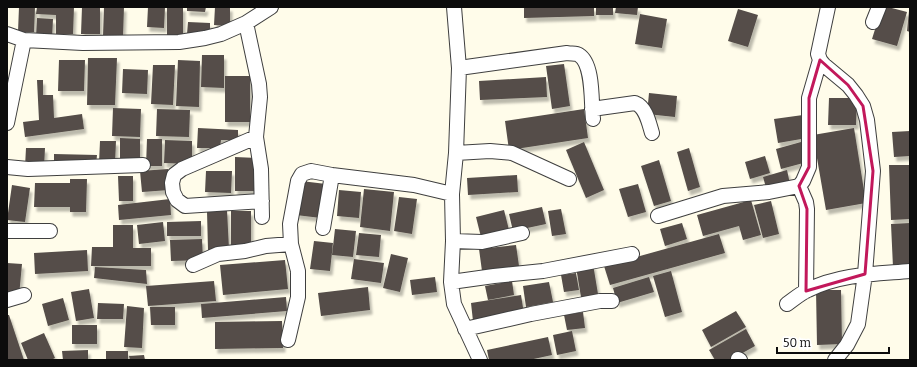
<svg xmlns="http://www.w3.org/2000/svg" width="917" height="367" viewBox="0 0 917 367" font-family="Bitter,serif">
<defs>
<filter id="shadow"><feDropShadow dx="2.5" dy="4.5" stdDeviation="1" flood-color="#0004"/></filter>
</defs>
<rect width="100%" height="100%" fill="#fffcea"/>
<path fill="#544d48" filter="url(#shadow)" d="M19,7H35L34,32H18Z
M37,7H74L73,34H56V15L36,14Z
M82,7H100V34H81Z
M104,7H124L123,36H103Z
M148,7H165L164,28L147,27Z
M167,7H183V35H167Z
M187,7H206L205,12L187,11Z
M215,7H230V26L214,25Z
M524,7H594V16L524,18Z
M596,7H613V15H596Z
M616,7H638L637,15L615,13Z
M882,7H888L907,12L897,46L872,39Z
M738,9L758,15L748,47L728,41Z
M909,11H910V32L907,31Z
M640,14L667,19L662,48L635,44Z
M37,18L53,19L52,38L36,37Z
M188,22L210,23V35L187,34Z
M202,55H224V88L201,87Z
M88,58H117L115,105H87Z
M59,60H85L84,91H58Z
M178,60L200,61L199,107L176,106Z
M564,64L570,106L552,109L546,66Z
M153,65H175L173,105L151,104Z
M123,69L148,70L147,94L122,93Z
M225,76H250V122H225Z
M546,77L547,97L480,100L479,81Z
M37,80H43V95H53L54,118L82,114L84,129L25,137L23,122L39,120Z
M649,93L677,96L675,117L647,114Z
M829,98H857L856,125H828Z
M113,108L141,109L140,137L112,136Z
M157,109L190,110L189,137L156,136Z
M584,109L588,138L509,150L505,121Z
M803,115L807,138L778,143L774,119Z
M198,128L238,130V140H221L220,148H197Z
M854,128L866,203L826,210L813,135Z
M910,131V156L894,157L892,132Z
M120,138L140,139V163L120,162Z
M147,139H162V166H146Z
M165,140L192,141V164L164,163Z
M100,141H116L115,163H99Z
M584,142L604,190L586,198L566,150Z
M801,142L807,162L781,169L776,149Z
M26,148H45L44,167H25Z
M689,148L700,187L688,191L677,152Z
M54,154L97,155L96,165L54,164Z
M765,156L770,173L750,179L745,162Z
M235,157L257,158L256,191H235Z
M659,160L671,201L654,206L641,166Z
M889,165H910V219L891,220Z
M168,169L169,190L142,192L140,171Z
M787,170L790,184L767,191L763,177Z
M206,171H232L231,193L205,192Z
M517,175L518,192L468,195L467,178Z
M118,176H133V201H119Z
M70,179H87L86,212H70V207H34L35,183H70Z
M301,181L326,184L321,218L296,215Z
M638,184L646,212L628,217L619,189Z
M12,185L30,188L25,222L7,220Z
M364,189L394,192L390,231L360,227Z
M339,190L361,192L359,218L337,216Z
M399,197L417,199L412,234L394,231Z
M170,199L171,215L119,220L118,205Z
M751,200L761,235L743,240L739,226L703,236L697,215Z
M771,201L779,234L763,238L754,205Z
M542,207L546,224L513,231L509,214Z
M561,209L566,234L552,236L548,211Z
M227,210L229,249L208,250L207,211Z
M504,210L510,234L482,241L476,217Z
M231,211H251V248L231,249Z
M201,221V236H167V222Z
M163,222L165,241L139,244L137,225Z
M682,223L687,239L665,246L660,229Z
M910,223V266L893,267L891,224Z
M113,225H133V248H151V266H91L92,247H113Z
M335,229L356,231L353,257L332,255Z
M359,233L381,235L379,257L356,255Z
M719,234L725,253L610,285L604,266Z
M202,239L203,260L171,261L170,240Z
M314,241L333,243L330,271L310,269Z
M516,245L519,266L482,271L479,249Z
M87,250L88,271L35,274L34,253Z
M391,254L408,258L400,292L383,288Z
M354,259L384,263L381,283L351,279Z
M285,260L288,289L223,295L220,265Z
M7,263L22,264L19,296L7,295Z
M593,264L599,300L582,303L576,267Z
M95,267L146,270L147,284L94,278Z
M671,271L682,312L665,317L653,276Z
M576,273L579,290L564,292L561,275Z
M435,277L437,292L412,295L410,280Z
M649,277L654,292L617,303L613,288Z
M214,281L216,301L148,306L146,286Z
M512,281L514,295L488,300L485,286Z
M549,282L553,302L526,307L523,286Z
M368,287L370,310L321,316L318,293Z
M89,289L94,318L76,321L71,292Z
M816,290H841L842,344L817,345Z
M521,295L524,314L473,321L471,303Z
M286,297L287,311L202,318L201,304Z
M63,298L69,320L48,326L42,304Z
M98,303L124,304L123,319H97Z
M127,306L144,308L142,348L124,347Z
M150,307H175V325H151Z
M736,311L746,327L711,347L702,330Z
M583,312L585,328L567,330L564,315Z
M7,315H9L24,360H7Z
M282,321L283,348L215,349V322Z
M72,325H97V344H72Z
M746,329L755,346L730,360H715L709,350Z
M572,331L576,351L557,355L553,335Z
M44,333L55,358L51,360H28L21,343Z
M548,337L552,355L529,360H489L487,350Z
M88,350V360H63L62,351Z
M106,351H128V360H106Z
M144,355L145,360H130L129,356Z"/>
<g fill="none" stroke-linecap="round" stroke-linejoin="round">
<defs>
<path id="minor" d="M454,7L459,68L456,153L452,194L453,241L451,282L454,304L480,360
M828,7L818,54L820,60L824,65L848,85L856,95L863,106L867,120L873,171L865,274L858,324L847,345L835,360
M873,22L879,7
M246,23L259,84L260,97L256,137L261,169L262,217
M7,34L24,40L83,43L179,42L205,38L221,34L246,23L271,7
M459,68L567,53C571,54 576,53 579,55C594,64 591,104 593,119
M592,109L635,103C646,107 649,123 652,133
M7,123L24,40
M256,137L182,169L174,175L172,183L173,192L177,200L185,206L262,201
M456,153L490,151L512,153L569,179
M7,167L28,169L143,165
M799,186L806,202L807,209L806,291
M658,216L723,196L769,192L799,186L803,181L809,167V98L820,60
M323,228L332,175
M7,231H50
M453,241L482,242L522,233
M193,265L218,254L245,251L266,246L291,244
M451,282L494,276L543,271L632,254
M7,300L24,295
M787,304C794,299 801,293 808,290C840,274 876,274 910,271
M465,329L531,314L600,301H612
M288,340L298,297V271L291,244L290,224L298,181L302,174L311,171L332,175L414,185L452,194
M738,359L740,360"/>
</defs>
<use href="#minor" stroke="#3f3f3f" stroke-width="16"/>
<use href="#minor" stroke="#fff" stroke-width="14"/>
</g>
<path fill="none" stroke="#c2185b" stroke-width="3" stroke-linejoin="round" d="M820,60L848,85L863,106L873,171L865,274L806,291L807,209L799,186L809,167V98Z"/>
<rect width="917" height="367" fill="none" stroke="#0c0c0c" stroke-width="16"/>
<path d="M777 347v6h112v-6" fill="none" stroke="#0c0c0c" stroke-width="2"/>
<text x="783" y="347" font-size="12" fill="#0c0c0c" stroke="#ffffff" stroke-width="3" paint-order="stroke">50 m</text>
</svg>
